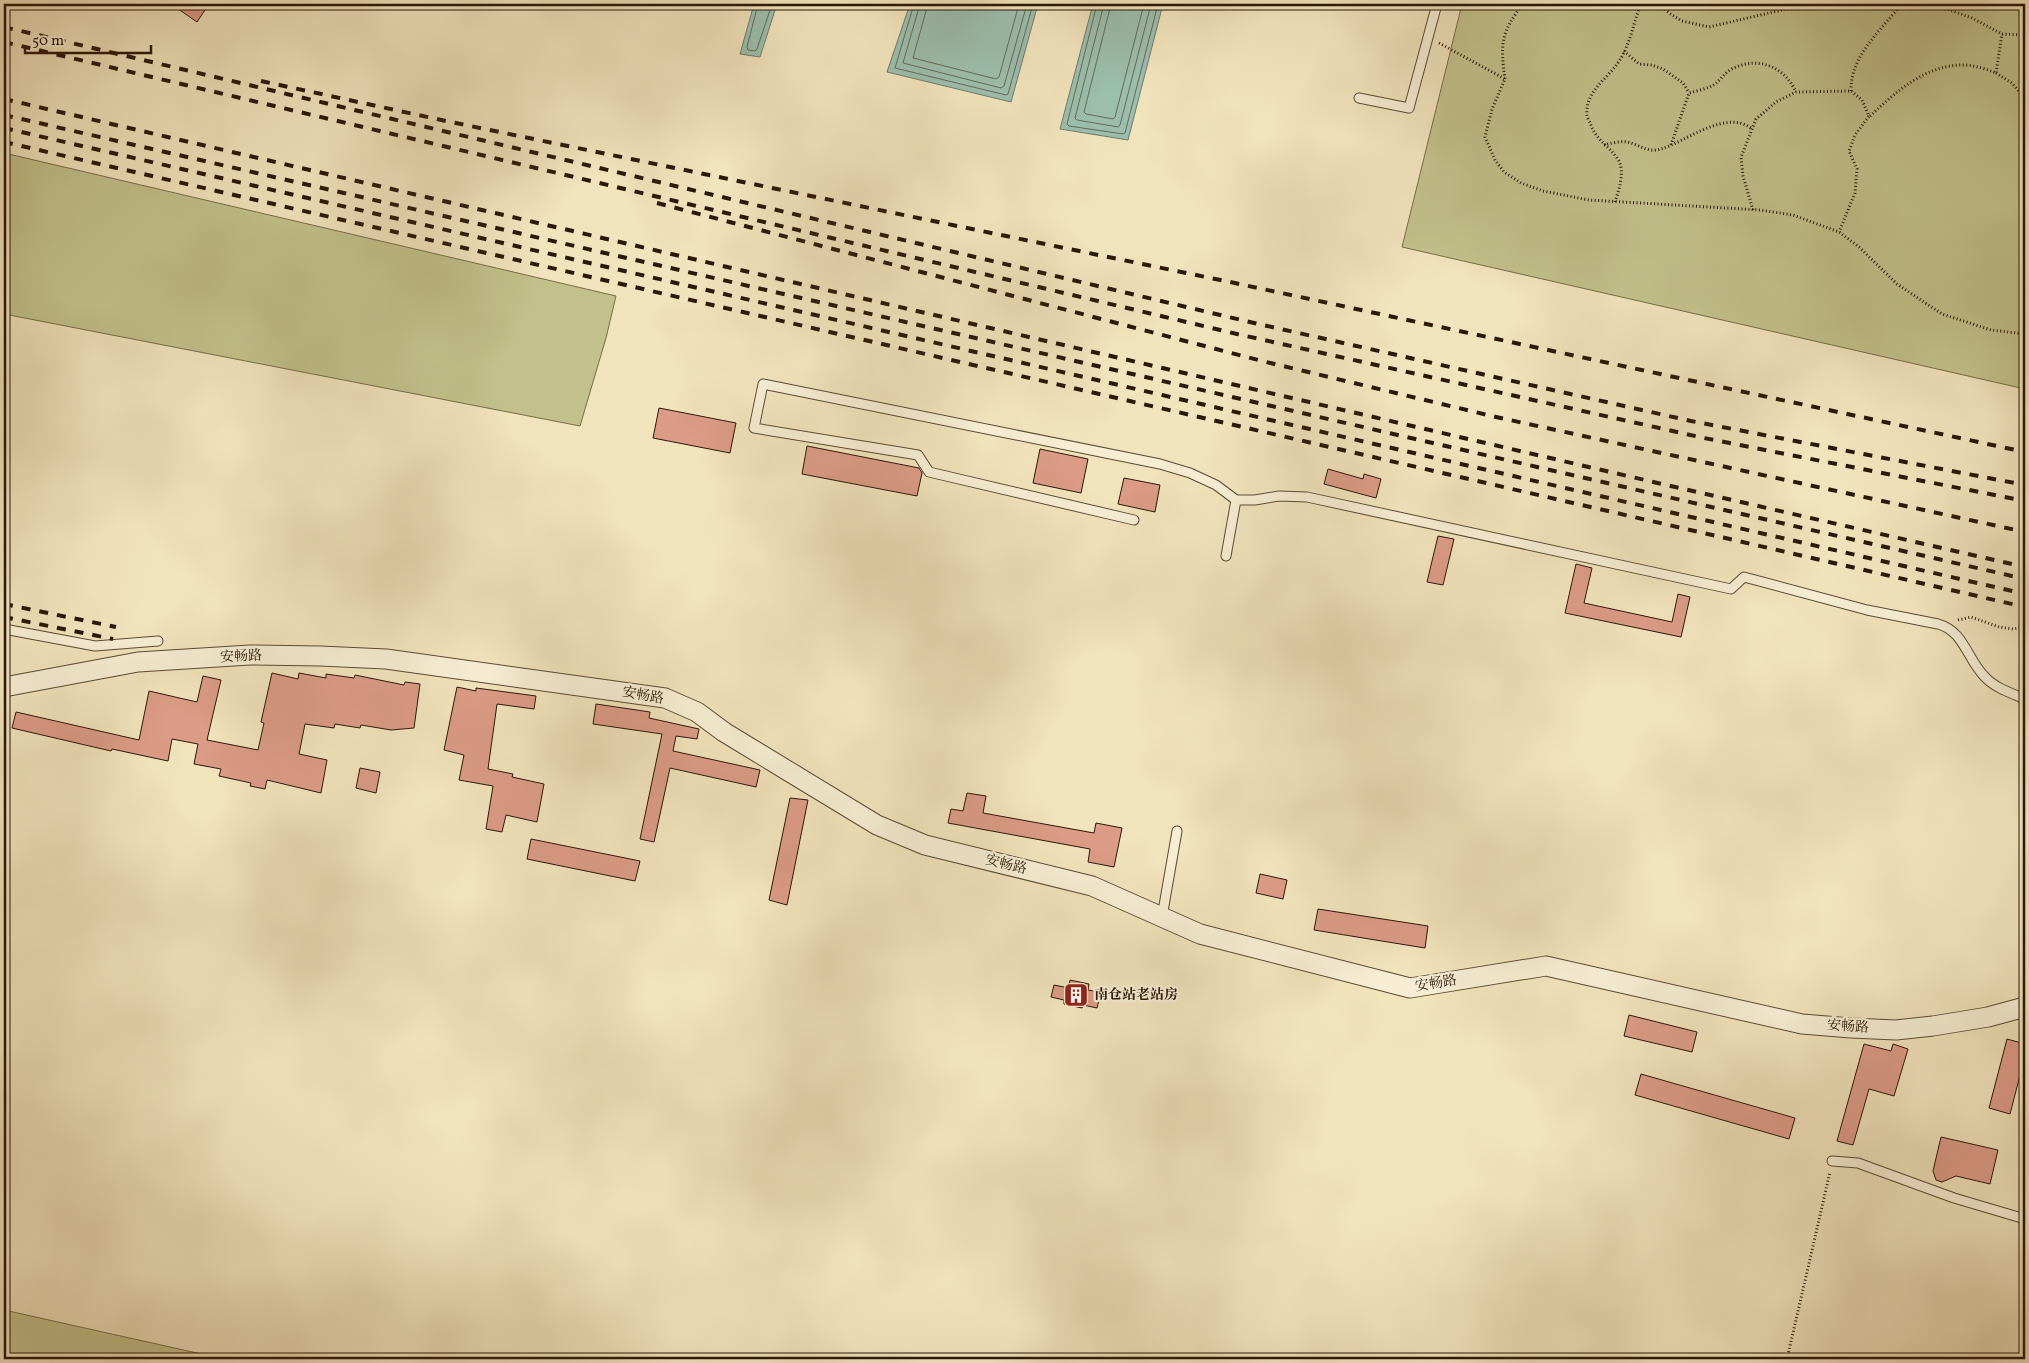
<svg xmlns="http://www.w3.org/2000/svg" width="2029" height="1363" viewBox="0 0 2029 1363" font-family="Vollkorn,'Noto Serif SC',serif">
<rect width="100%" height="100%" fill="#f1e3bc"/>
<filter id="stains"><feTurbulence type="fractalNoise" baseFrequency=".004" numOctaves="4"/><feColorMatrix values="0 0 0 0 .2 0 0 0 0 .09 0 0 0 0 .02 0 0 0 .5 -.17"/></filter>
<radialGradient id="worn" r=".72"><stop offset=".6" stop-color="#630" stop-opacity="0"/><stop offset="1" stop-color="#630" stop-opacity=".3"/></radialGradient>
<path fill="#c2c18b" stroke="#766c4a" d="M1462,4H2025V389L1402,247Z
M4,153L616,296L606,338L580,426L4,314Z
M4,1310L224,1359H4Z"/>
<path fill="#9bbead" stroke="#6e7b6b" d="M754,4H777L760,57L740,54Z
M910,4H1038L1011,102L887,72Z
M1093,4H1163L1128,140L1060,129Z"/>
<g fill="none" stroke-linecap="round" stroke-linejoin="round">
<path stroke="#636a5a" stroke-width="1" d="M758,4L747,47L748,50L755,51L757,49L772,4
M914,4L895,68L1006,95L1008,94L1033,4
M920,4L903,63L1001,88L1004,86L1027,4
M928,4L913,58L996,79L999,77L1019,4
M1097,4L1067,124L1069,126L1123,134L1125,133L1158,4
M1104,4L1075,118L1077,120L1118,127L1120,125L1151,4
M1111,4L1084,112L1086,114L1113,119L1115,117L1144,4"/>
</g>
<path fill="#db9b86" stroke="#2b1608" d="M171,4H209L197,22Z
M659,408L736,423L730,453L653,438Z
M807,446L919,468L922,473L917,496L802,474Z
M1040,449L1088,459L1081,493L1033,483Z
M1328,469L1363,479L1364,474L1381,479L1376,498L1324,484Z
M1124,478L1160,485L1155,512L1118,504Z
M1438,536L1454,539L1443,585L1427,582Z
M1576,564L1592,568L1584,603L1672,622L1678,594L1690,597L1681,637L1565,613Z
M272,673L298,679L299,673L326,678V674L354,678L355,675L404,685L405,682L420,684L414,728L391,730L361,725L360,728L335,724L334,728L305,724L299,754L327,760L321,793L267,780L265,789L250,786L251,783L219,776L221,769L194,764L198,744L172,739L168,761L112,749L111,751L12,728L16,712L139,740L149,691L197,702L203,676L221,680L207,740L258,750L264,723L261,722Z
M457,687L476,691V688L536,696L534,709L497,704L488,769L513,774L512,777L544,784L537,822L506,815L502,832L486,829L493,786L459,780L464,755L444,750Z
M596,704L650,712L649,718L699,729L697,739L676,736L673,751L760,770L756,787L670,768L654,842L640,839L662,734L593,724Z
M360,768L380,772L376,793L356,788Z
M967,793L986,796L983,813L1094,833L1096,823L1122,828L1114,867L1088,862L1090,849L948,823L951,809L963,811Z
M790,798L808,800L787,905L769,900Z
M531,839L640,861L635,881L527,859Z
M1260,874L1287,880L1283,899L1256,893Z
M1318,909L1428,926L1425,948L1314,930Z
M1070,980L1089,984L1088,990L1101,992L1097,1008L1083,1005L1082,1008L1064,1004V1000L1051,997L1054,985L1069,988Z
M1629,1015L1697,1032L1692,1052L1624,1036Z
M2007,1039L2025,1044V1056L2010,1114L1989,1108Z
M1864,1044L1891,1051L1893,1044L1908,1049L1894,1096L1869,1089L1853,1145L1837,1141Z
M1641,1074L1795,1118L1789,1139L1635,1095Z
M1941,1137L1998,1150L1990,1184L1956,1176L1942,1182L1936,1180L1933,1171Z"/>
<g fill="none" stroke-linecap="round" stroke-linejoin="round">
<defs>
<path id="service" d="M1359,98L1409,108L1437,4
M1134,520L929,472L918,455L754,428L763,384L1160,464L1190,473L1216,485L1236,500H1255L1279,496L1307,497L1731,589L1744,577L1867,610L1938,624C1964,631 1967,659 1985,677C1995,688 2011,693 2025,699
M1226,556L1236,500
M4,629L95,646L158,641
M1162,917L1177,831
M1832,1161L1858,1163L1954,1198L2025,1219"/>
<path id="minor" d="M4,687L138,662L250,655L320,656L386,659L665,698L697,712L724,732L877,825L925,845L1092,886L1200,934L1410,988L1546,966L1802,1024L1851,1028L1896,1030L1933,1026L1988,1017L2025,1007"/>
</defs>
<use href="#service" stroke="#5c4935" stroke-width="11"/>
<use href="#minor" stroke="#5c4935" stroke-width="21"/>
<path stroke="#2b1608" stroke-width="3" stroke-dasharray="1 2.5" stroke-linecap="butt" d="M1660,4L1669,13L1682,21L1709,27L1786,9L1886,8L1911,4L1950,10L1972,18L2002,34L2025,35
M1439,43L1505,79L1492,109L1485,137L1495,160L1504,172L1521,183L1543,191L1589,200L1760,210L1793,215L1839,232L1859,247L1897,284L1942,314L1991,330L2025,334
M1624,51L1639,64L1652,65L1663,69L1683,83L1689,93
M1996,73L2012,83L2025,99
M1505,79C1500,44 1501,32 1523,4
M1851,91C1850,57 1880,31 1900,6
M1870,116C1896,92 1925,65 1963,65C1974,65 1986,69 1996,73L2002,34
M1604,145C1612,143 1623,140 1631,143C1641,146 1649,153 1661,149C1685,142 1727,108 1752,129
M1671,145L1689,93C1696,91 1705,89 1712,86C1719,82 1724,74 1730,70C1757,55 1784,66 1796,92
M1615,202C1619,189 1626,170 1617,158C1608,145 1597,141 1591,125C1590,122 1587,118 1587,115C1585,92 1606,80 1617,64C1630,47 1633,23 1641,4
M1753,210L1743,176L1741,157L1756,119L1776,102L1796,92L1851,91L1862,100L1869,116L1855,135L1849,151L1857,169L1855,193L1839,232
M1958,620L1971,617L1999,627L2013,629L2025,627
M1787,1359L1830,1172"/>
<use href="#service" stroke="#f6edd3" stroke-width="9"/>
<use href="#minor" stroke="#f6edd3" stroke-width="19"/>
<path stroke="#2b1608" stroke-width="4" stroke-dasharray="9 9" stroke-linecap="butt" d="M4,27L1254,323L1691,421L2025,485
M4,42L1237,334L1704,438L2025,501
M261,81L446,121L1230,282L2025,452
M4,99L1662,484L2025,567
M4,115L2025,579
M4,128L2025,594
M4,142L2025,607
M657,203L1262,361L1496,417L2025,532
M4,604L116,627
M4,617L113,639"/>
</g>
<defs>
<symbol id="building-square" viewBox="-11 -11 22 22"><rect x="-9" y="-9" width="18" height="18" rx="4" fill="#8f2418" stroke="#f6edd3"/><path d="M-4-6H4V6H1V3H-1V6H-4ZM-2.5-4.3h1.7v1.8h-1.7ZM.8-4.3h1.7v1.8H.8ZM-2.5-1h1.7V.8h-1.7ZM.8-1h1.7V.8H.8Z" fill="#fff"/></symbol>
</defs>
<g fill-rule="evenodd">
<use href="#building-square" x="1062" y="981" width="28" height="28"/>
</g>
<g text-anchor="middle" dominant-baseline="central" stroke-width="4.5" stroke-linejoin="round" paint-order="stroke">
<g font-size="14" fill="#2b1608" stroke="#f6edd3">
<text transform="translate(241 657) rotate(-3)">安畅路</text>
<text transform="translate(643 696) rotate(10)">安畅路</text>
<text transform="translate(1006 865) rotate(14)">安畅路</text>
<text transform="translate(1436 984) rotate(-9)">安畅路</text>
<text transform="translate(1848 1027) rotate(4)">安畅路</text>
</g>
<g font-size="14" font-weight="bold" fill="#2b1608" stroke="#f6edd3" text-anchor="start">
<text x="1094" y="995">南仓站老站房</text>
</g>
</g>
<rect width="2029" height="1363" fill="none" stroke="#f1e3bc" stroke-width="20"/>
<rect x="5" y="5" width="2019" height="1353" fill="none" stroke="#2b1608" stroke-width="2.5"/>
<rect x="10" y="10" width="2009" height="1343" fill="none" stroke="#2b1608"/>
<path d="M25 45v8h126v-8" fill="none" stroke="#2b1608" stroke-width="2.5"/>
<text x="32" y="45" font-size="15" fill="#2b1608" stroke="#f6edd3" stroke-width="4" paint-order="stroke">50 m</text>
<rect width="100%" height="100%" filter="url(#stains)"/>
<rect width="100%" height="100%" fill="url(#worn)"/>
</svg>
